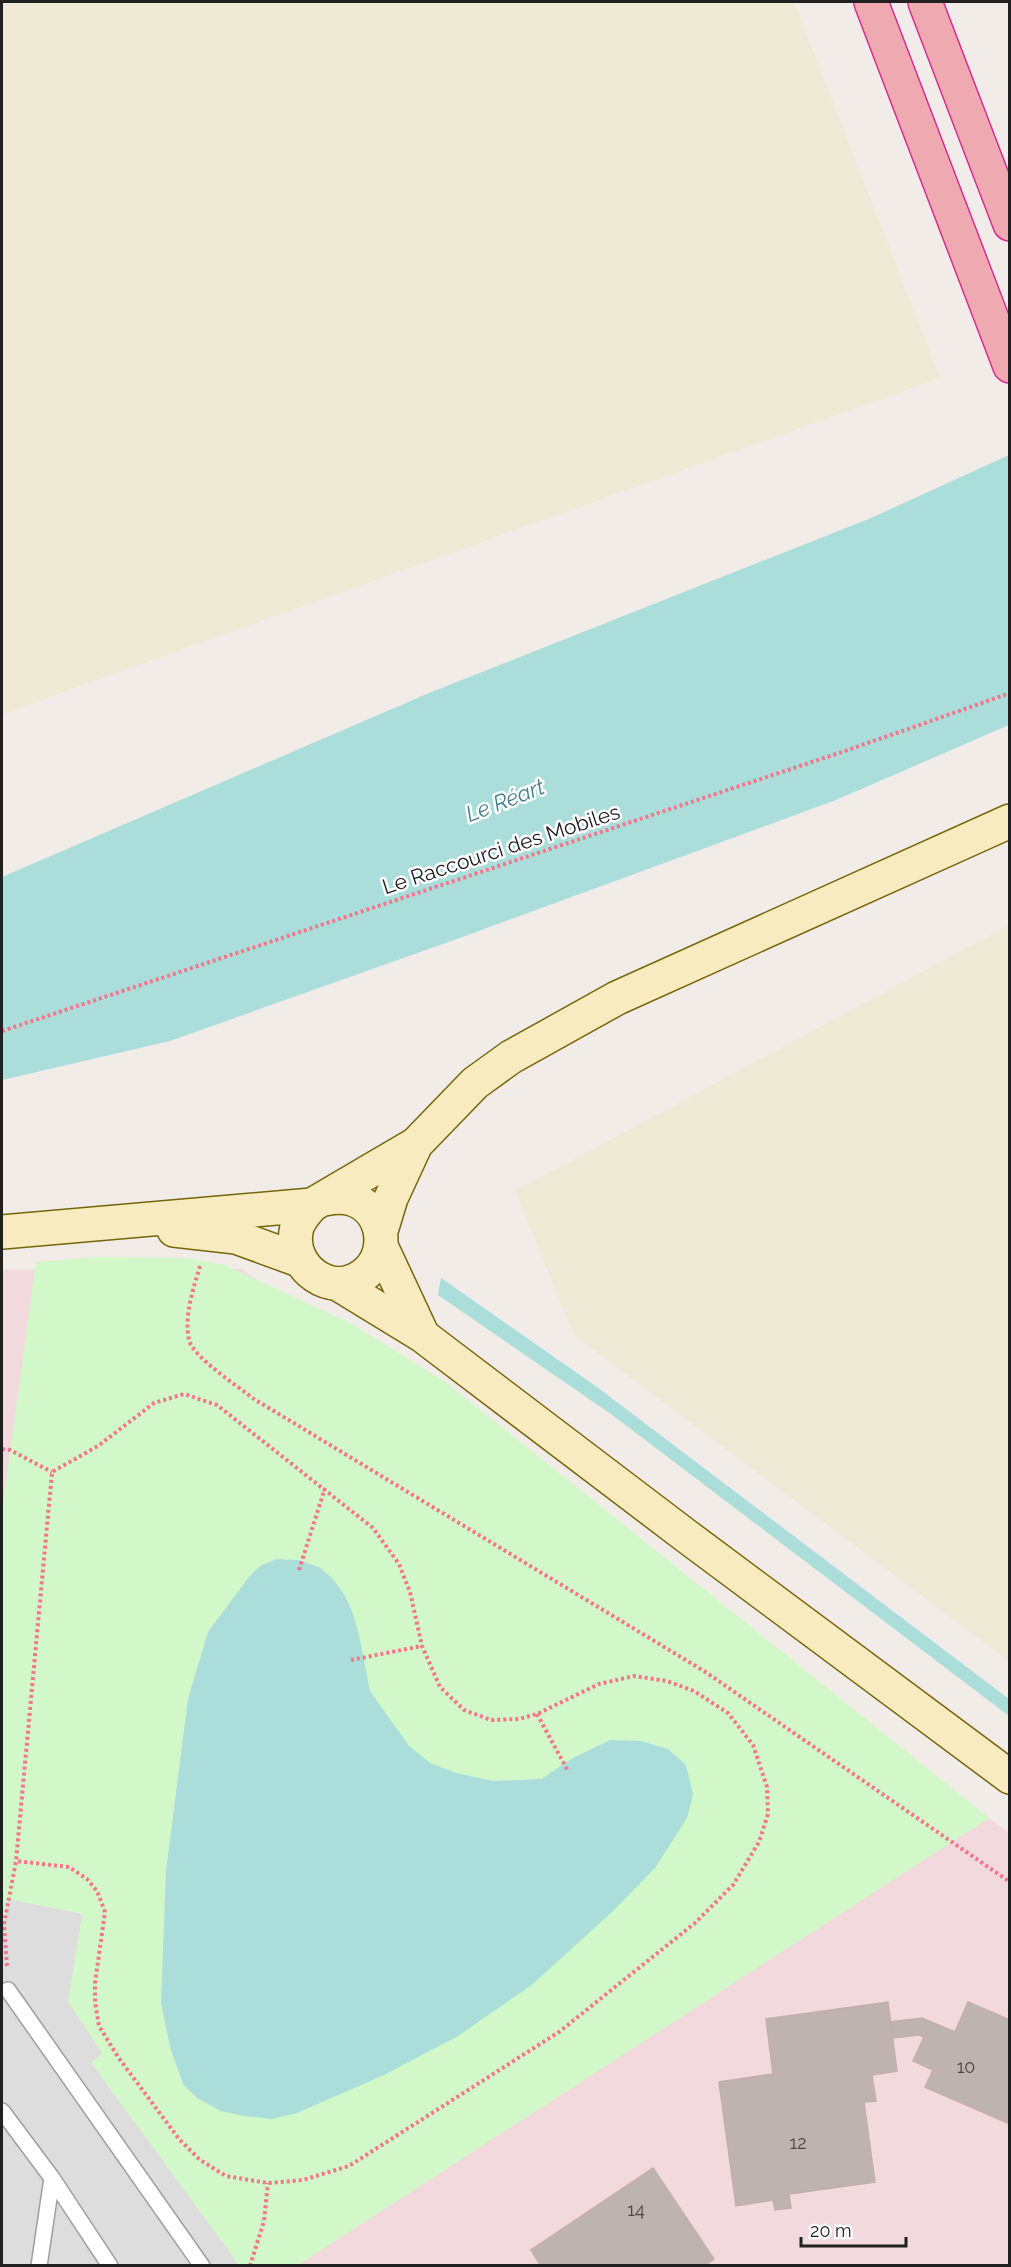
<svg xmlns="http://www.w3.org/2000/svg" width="1011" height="2267" viewBox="0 0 1011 2267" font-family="Raleway,sans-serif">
<rect width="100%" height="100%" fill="#f1ece8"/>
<path fill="#f1d9de" d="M242,1269L1009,1833V2265H2V1270Z"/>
<path fill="#efead5" d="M2,2H794L940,378L2,714Z
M1009,925V1661L574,1335L515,1191Z"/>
<path fill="#d2f8c9" d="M94,1257L183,1258L225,1265L352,1324L447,1383L989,1818L298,2265H239L91,2063L102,2053L68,2002L82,1914L8,1900L4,1924H2V1512L36,1262Z"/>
<path fill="#ddd" d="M8,1899L82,1914L68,2002L102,2053L91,2063L239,2265L2,2266V1924H4Z"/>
<path fill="#abddda" d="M1009,455V725L836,800L468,935L170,1041L2,1080V877L429,693L871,518Z
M441,1278L597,1387L1009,1699V1716L611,1414L438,1295Z
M276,1559L299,1560L319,1567L333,1579L344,1594L352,1611L359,1635L370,1691L409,1746L430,1763L456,1773L493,1781L541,1779L573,1758L610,1740L641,1741L668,1749L686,1765L693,1795L687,1818L655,1868L613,1911L533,1984L458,2036L384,2075L297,2113L272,2119L244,2116L221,2111L197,2098L183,2084L170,2047L161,2003L166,1871L188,1699L208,1632L249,1577L260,1566Z"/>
<path fill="#beb3b1" stroke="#c2afab" stroke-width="1.5" d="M888,2002L897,2071L872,2075L876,2101L864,2102L875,2182L789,2194L791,2208L775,2210L773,2200L736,2206L719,2082L773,2074L766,2019Z
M968,2002L1010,2020V2124L925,2087L933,2070L913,2061L924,2037L919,2035L893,2038L890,2022L922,2018L955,2032Z
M653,2168L714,2259L704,2266H541L531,2250Z"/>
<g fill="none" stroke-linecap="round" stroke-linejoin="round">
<defs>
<path id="service" d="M8,1990L202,2266
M2,2111L52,2178L110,2266
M39,2266L52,2178"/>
<path id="secondary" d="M325,1199C334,1197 343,1196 352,1199C386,1210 391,1257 362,1276C331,1298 290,1268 296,1232C297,1221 305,1213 312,1205L416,1144L475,1083L511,1057L617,998L1010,821
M174,1230L236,1237L299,1260
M381,1231L391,1198L416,1144
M2,1232L312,1205
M381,1246L423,1336
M338,1284L423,1336L685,1535L1010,1777"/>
<path id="trunk" d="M871,2L1010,366
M925,2L1010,224"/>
</defs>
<use href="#service" stroke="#9e9e9e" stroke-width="18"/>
<use href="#secondary" stroke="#776509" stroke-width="36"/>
<use href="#trunk" stroke="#d52f95" stroke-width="36"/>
<path stroke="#f5768b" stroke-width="4" stroke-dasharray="3 3" stroke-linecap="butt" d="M2,1031L851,749L1010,693
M200,1266C193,1290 184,1315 189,1340C193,1357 240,1388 254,1399L704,1671L1010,1882
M2,1449L10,1450L52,1472
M299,1570L325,1488
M351,1660L422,1646
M537,1714L568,1771
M7,1966L4,1924L16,1861L52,1472L98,1446L154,1403L184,1394L217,1405L373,1528L399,1564L410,1592L422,1646L440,1687L464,1710L491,1720L519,1719L537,1714L599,1684L634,1676L667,1681L694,1691L728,1713L753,1745L767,1787L768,1814L759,1842L733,1885L695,1923L559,2032L349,2166L303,2180L268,2183L226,2176L200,2160L179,2139L118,2057L99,2026L95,2002V1983L105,1912L97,1891L87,1879L69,1867L16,1861
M250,2266L264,2221L268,2183"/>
<use href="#service" stroke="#fff" stroke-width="15"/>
<use href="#secondary" stroke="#f8ebc0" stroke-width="33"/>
<use href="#trunk" stroke="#efa9b0" stroke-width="33"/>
</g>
<g text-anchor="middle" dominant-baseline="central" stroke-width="5" stroke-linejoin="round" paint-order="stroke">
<g font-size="18" fill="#484645">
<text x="966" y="2066">10</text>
<text x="798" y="2142">12</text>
<text x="636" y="2209">14</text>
</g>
<g font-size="21" fill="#212121" stroke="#fff">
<text transform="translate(501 849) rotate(-18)">Le Raccourci des Mobiles</text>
</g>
<g font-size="22" font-style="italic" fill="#437e8f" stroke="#fff">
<text transform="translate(505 800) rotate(-21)">Le Réart</text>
</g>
</g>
<rect width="1011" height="2267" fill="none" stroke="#212121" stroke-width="6"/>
<path d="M801 2237v9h105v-9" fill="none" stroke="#212121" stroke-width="3"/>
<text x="810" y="2237" font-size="18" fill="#212121" stroke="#ffffff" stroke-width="4.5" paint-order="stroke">20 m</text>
</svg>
